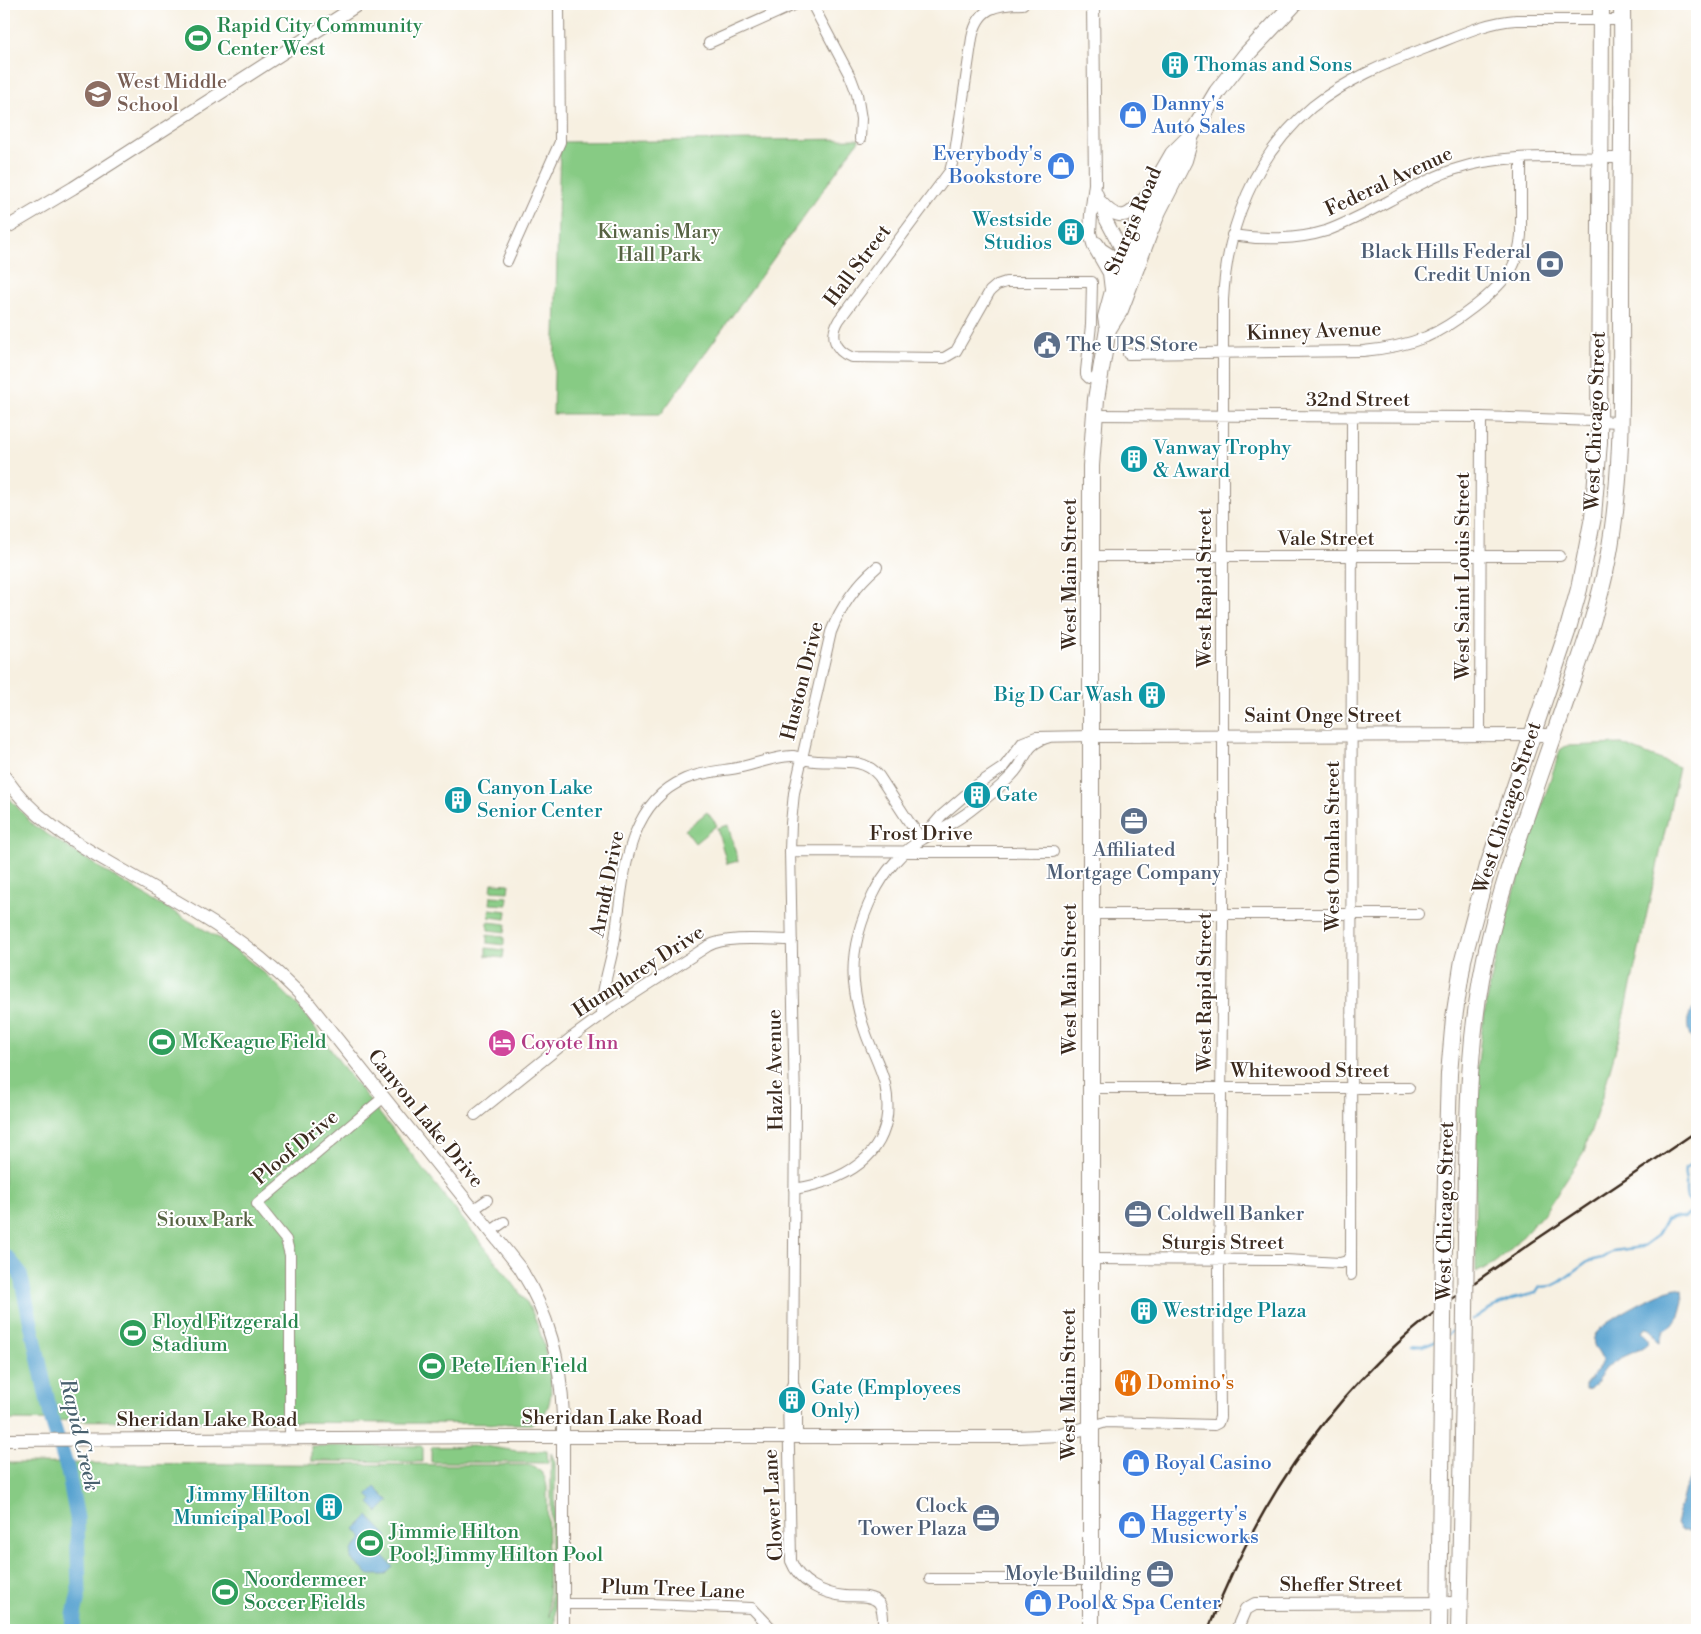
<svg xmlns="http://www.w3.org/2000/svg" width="1701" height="1634" viewBox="0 0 1701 1634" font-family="'Libre Bodoni',serif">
<rect width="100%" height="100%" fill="#fff"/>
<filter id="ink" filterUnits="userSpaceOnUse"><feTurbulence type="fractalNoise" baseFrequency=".02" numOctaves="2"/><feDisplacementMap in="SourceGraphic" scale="10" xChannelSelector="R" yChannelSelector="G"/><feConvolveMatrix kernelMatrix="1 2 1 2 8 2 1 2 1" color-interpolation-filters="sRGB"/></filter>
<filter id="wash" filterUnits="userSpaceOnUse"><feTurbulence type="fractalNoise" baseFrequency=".0096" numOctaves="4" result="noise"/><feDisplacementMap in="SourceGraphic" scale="20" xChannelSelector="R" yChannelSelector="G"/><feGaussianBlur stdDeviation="1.12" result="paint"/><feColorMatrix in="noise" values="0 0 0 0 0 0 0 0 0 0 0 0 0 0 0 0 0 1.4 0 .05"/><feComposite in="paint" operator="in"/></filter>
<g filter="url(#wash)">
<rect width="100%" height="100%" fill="#f7f0e1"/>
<path fill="#87cb84" stroke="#617a51" d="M860,139L661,414H553L560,142Z
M1621,744L1679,767L1621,1031L1600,1104L1583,1154L1544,1213L1526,1233L1509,1251L1494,1263L1476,1273C1476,1192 1470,1104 1483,1023C1498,929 1531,840 1560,750L1566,746Z
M4,792L33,825L111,875L227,943L268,976L302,1010L347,1072L512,1282C519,1292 528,1303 533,1314C543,1337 559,1388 546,1411C543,1417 538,1420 532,1424L4,1420Z
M707,812L717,825L695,843L685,830Z
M728,825L738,861L727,864L717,828Z
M492,883L509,884L508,892L491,891Z
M491,896L508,897L507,905L490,904Z
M490,909L507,911L506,919L489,917Z
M488,922L506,924L505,932L488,930Z
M487,935L504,937V945L487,943Z
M486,948L504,950L503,958L486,956Z
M311,1446H421L423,1448V1462L311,1461Z
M484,1446L517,1451H547L548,1463L431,1462V1449L433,1447Z
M551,1453L555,1462V1630H4V1463L528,1465C541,1469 545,1474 547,1487L549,1617L551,1607Z"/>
<path fill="#59a3d0" stroke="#4a6677" d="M1697,1006V1048C1688,1035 1681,1018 1697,1006Z
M1676,1288L1682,1290L1683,1301L1679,1316L1673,1325L1664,1331L1660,1343L1658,1342C1654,1336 1654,1328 1645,1328L1642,1332L1647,1336L1649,1342C1638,1353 1623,1355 1611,1364C1602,1371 1598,1381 1590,1389L1585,1390V1385L1598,1369L1602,1361C1600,1352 1591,1347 1594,1337C1599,1322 1660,1291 1676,1288Z
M1697,1474V1530H1680L1676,1523L1684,1491L1691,1476Z
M375,1487L389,1501L378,1512L369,1503L372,1500L367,1495Z
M368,1516L388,1537L377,1549L393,1567L385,1575H369L351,1559L352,1550L363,1538L355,1529Z"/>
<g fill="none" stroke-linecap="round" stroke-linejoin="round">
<path stroke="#59a3d0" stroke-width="2.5" d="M1697,1160L1685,1168C1684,1173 1685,1176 1686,1181C1687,1193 1682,1200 1697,1204
M1472,1320L1487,1310L1512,1299L1536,1293L1540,1287L1552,1286L1560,1282L1589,1261L1602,1258L1613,1251L1642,1247L1657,1236L1666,1220L1676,1217L1684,1218L1691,1213H1697
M1448,1334L1459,1328
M1412,1345L1422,1346L1437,1340"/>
<path stroke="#59a3d0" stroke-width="15" d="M4,1257L8,1258L20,1273L52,1421L68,1471L77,1518L79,1592L74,1615L73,1630"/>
</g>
</g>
<g filter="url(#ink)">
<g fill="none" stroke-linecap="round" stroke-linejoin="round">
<defs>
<path id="minor" d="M812,4L851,78L857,94L861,119L860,139
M1023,4C995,4 978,8 972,38L955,152L950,171L839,320C830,335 834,350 851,357L944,358L956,351L990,291L997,285L1006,282H1092L1091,325L1086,371V375L1089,378L1098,379
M709,43L796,4
M1232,235C1262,240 1297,240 1326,231C1353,221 1379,206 1404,193C1421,184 1438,174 1456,169C1509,152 1566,158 1622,158
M507,261L560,142L559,4
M1128,354L1363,351C1385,349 1406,345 1426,337C1453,325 1497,293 1512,268C1518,257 1520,246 1521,235V158
M1094,415L1481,417L1621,422
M1092,556H1560
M1480,735L1481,417
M922,838L942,815L977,785L1004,767L1023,742L1036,737L1091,736
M790,851L1053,852
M1091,914H1418
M601,1016C601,988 611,964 615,938C624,881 624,805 685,779C702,772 720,771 737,768C752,765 780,755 793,756C798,757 803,759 808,760C833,765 861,754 879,776L909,822L922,839
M1091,1088H1409
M475,1115L572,1037L612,1008L708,946C727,935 769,940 792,940
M794,1189C852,1180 899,1149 885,1084C881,1067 872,1051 866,1034C860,1018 856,1000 854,983C851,952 860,922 873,895C883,874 902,850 923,839C940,829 956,822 971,810C985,799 1000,788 1012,775C1028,759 1023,744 1050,737
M474,1209L487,1200
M491,1231L504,1222
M1091,1259L1286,1260L1340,1263L1347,1261L1351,1254
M1351,1275L1352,417
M793,1383L788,1396L791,1561C799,1582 823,1594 845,1596C855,1597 871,1594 879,1603C884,1610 883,1622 883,1630
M1090,1427L1106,1422L1214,1425L1218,1423L1220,1417L1219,1273L1223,924V300C1227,226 1254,156 1312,107C1346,80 1386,63 1426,48C1455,37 1485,22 1516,20H1622
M290,1438V1255L286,1240L257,1204L384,1097
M797,1438V1396L793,1383L795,1107L790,851L791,823L794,793L831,632C841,606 856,585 877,567
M930,1579H1091
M563,1604H650L752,1608L773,1630"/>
<path id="tertiary" d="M1093,4L1095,184L1091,214L1090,233L1094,247L1109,273L1111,290
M1096,192L1106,220L1127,260
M1101,202C1121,225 1130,215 1146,196
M4,229L73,188L359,4
M1097,243L1101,249L1115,258L1131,255
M1091,736L1554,735
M4,776C32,817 70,840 112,864C141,881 170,897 198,914C240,939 277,969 310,1005L520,1268C549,1314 561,1362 563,1416V1630
M4,1440L519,1437H1018L1060,1435L1090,1427
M1237,1630L1246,1609L1255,1604L1461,1603"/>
<path id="primary" d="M1108,329L1120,310L1148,236L1158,211L1184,160L1190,139
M1466,1238C1468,1137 1465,1036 1490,937C1510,856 1540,777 1567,697C1583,651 1599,606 1608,558C1624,473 1621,386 1621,300C1621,201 1623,103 1622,4
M1444,1247L1449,1074L1454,1018L1463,960L1488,866L1567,632L1579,589L1593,517L1599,442L1601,4
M1091,1630V466L1096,399L1108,329L1106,317L1116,280L1139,219L1154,187L1173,154L1190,137L1217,92L1246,55L1294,4
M1439,1630L1442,1395
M1459,1630L1464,1386"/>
</defs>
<use href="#minor" stroke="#998d80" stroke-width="12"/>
<use href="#tertiary" stroke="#998d80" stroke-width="14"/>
<use href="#primary" stroke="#998d80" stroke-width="18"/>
<use href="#minor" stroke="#fff" stroke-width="10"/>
<use href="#tertiary" stroke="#fff" stroke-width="12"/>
<use href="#primary" stroke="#fff" stroke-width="16"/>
<path stroke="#3b2a1e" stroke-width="2.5" d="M1208,1630C1250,1521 1311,1422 1398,1343C1439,1306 1485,1275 1531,1243C1586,1206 1642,1169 1697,1131"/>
<defs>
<path id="primary-bridge" d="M1464,1386L1466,1238
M1442,1395L1444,1247"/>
</defs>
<use href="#primary-bridge" stroke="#998d80" stroke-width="18" stroke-linecap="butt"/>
<use href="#primary-bridge" stroke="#fff" stroke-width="16"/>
</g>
</g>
<defs>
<symbol id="stadium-disc" viewBox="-11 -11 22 22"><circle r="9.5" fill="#2e9e5b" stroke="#fff"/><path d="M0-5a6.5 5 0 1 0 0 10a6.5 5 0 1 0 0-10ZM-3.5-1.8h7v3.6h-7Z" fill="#fff"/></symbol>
<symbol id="building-disc" viewBox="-11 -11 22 22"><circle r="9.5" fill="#0f9aa8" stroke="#fff"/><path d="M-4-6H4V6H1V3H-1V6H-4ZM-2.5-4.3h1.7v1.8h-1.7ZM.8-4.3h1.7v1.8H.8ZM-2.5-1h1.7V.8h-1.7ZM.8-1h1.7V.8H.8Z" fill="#fff"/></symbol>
<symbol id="school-disc" viewBox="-11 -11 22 22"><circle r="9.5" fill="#8d6e63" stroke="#fff"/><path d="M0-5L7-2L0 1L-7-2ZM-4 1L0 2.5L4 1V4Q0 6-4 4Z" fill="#fff"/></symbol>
<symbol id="shop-disc" viewBox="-11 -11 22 22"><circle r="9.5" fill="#3f7fe0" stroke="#fff"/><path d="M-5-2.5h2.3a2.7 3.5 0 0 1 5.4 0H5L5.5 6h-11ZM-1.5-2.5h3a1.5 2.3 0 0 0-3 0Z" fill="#fff"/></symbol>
<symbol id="bank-disc" viewBox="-11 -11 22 22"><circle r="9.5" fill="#5c6f8a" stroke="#fff"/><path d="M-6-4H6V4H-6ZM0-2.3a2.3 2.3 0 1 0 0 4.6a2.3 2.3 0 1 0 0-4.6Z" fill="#fff"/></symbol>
<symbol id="civic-disc" viewBox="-11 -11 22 22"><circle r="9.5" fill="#5c6f8a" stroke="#fff"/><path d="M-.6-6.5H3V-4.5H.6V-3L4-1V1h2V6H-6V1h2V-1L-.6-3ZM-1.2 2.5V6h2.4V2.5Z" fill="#fff"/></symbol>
<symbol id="office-disc" viewBox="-11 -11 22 22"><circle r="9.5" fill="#5c6f8a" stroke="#fff"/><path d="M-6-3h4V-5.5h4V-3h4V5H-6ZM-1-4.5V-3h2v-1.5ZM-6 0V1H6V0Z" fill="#fff"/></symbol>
<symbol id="hotel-disc" viewBox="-11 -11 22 22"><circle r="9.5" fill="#d1479c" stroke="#fff"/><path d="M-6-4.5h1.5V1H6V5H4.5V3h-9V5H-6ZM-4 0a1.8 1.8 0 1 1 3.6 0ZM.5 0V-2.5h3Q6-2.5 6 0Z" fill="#fff"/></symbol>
<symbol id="restaurant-disc" viewBox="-11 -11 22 22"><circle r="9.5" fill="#e8710a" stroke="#fff"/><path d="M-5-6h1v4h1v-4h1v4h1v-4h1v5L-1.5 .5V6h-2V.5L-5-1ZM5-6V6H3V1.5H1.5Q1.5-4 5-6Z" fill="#fff"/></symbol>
</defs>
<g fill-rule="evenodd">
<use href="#stadium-disc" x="182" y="22" width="32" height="32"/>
<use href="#building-disc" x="1159" y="49" width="32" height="32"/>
<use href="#school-disc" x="82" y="78" width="32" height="32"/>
<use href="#shop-disc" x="1117" y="99" width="32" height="32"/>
<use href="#shop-disc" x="1045" y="150" width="32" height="32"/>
<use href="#building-disc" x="1055" y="216" width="32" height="32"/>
<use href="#bank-disc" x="1534" y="248" width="32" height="32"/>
<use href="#civic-disc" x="1031" y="329" width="32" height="32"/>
<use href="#building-disc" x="1118" y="443" width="32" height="32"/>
<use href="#building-disc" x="1136" y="679" width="32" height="32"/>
<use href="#building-disc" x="961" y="779" width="32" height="32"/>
<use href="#building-disc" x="442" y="784" width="32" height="32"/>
<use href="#office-disc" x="1118" y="805" width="32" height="32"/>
<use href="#stadium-disc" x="146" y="1026" width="32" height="32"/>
<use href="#hotel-disc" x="486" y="1027" width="32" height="32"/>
<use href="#office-disc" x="1122" y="1198" width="32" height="32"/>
<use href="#building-disc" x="1128" y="1295" width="32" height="32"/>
<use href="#stadium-disc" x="117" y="1317" width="32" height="32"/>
<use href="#stadium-disc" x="416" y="1350" width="32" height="32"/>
<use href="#restaurant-disc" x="1112" y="1367" width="32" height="32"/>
<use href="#building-disc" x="776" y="1384" width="32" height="32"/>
<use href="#shop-disc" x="1120" y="1447" width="32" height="32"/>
<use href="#building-disc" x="313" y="1491" width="32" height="32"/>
<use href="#office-disc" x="970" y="1502" width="32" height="32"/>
<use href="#shop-disc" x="1116" y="1509" width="32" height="32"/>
<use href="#stadium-disc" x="354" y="1527" width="32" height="32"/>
<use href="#office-disc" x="1144" y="1558" width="32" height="32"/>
<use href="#stadium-disc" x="209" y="1576" width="32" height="32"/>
<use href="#shop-disc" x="1022" y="1587" width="32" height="32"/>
</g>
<g text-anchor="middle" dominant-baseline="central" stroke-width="4" stroke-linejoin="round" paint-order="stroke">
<g font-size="20" fill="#27864d" stroke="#fff" text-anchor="start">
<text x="217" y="26">Rapid City Community<tspan x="217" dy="23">Center West</tspan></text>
<text x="181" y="1042">McKeague Field</text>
<text x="152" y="1322">Floyd Fitzgerald<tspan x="152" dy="23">Stadium</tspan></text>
<text x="451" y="1366">Pete Lien Field</text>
<text x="389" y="1532">Jimmie Hilton<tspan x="389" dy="23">Pool;Jimmy Hilton Pool</tspan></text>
<text x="244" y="1580">Noordermeer<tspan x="244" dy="23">Soccer Fields</tspan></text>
</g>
<g font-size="20" fill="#0d838f" stroke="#fff" text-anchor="start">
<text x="1194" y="65">Thomas and Sons</text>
<text x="1052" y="220" text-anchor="end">Westside<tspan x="1052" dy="23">Studios</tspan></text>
<text x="1153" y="448">Vanway Trophy<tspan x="1153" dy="23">&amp; Award</tspan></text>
<text x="1133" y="695" text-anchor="end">Big D Car Wash</text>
<text x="477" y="788">Canyon Lake<tspan x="477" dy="23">Senior Center</tspan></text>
<text x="996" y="795">Gate</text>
<text x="1163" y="1311">Westridge Plaza</text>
<text x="811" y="1388">Gate (Employees<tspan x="811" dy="23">Only)</tspan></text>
<text x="310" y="1495" text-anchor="end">Jimmy Hilton<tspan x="310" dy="23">Municipal Pool</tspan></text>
</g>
<g font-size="20" fill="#785e54" stroke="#fff" text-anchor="start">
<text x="117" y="82">West Middle<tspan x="117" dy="23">School</tspan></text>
</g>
<g font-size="20" fill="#366cbe" stroke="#fff" text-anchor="start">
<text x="1152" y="104">Danny's<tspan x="1152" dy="23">Auto Sales</tspan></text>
<text x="1042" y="154" text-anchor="end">Everybody's<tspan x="1042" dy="23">Bookstore</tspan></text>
<text x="1155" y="1463">Royal Casino</text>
<text x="1151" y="1514">Haggerty's<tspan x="1151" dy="23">Musicworks</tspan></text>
<text x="1057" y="1603">Pool &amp; Spa Center</text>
</g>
<g font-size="20" fill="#3b2a1e" stroke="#fff">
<text transform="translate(1389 182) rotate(-25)">Federal Avenue</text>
<text transform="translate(1134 221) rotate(-67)">Sturgis Road</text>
<text transform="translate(858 266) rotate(-53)">Hall Street</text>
<text transform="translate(1314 332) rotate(-2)">Kinney Avenue</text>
<text x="1358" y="400">32nd Street</text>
<text transform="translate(1596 421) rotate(-88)">West Chicago Street</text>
<text x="1326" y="539">Vale Street</text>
<text transform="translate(1070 574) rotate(-90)">West Main Street</text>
<text transform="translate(1463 576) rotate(-90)">West Saint Louis Street</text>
<text transform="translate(1205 588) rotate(-90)">West Rapid Street</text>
<text transform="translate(803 681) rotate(-76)">Huston Drive</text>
<text x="1323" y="716">Saint Onge Street</text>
<text transform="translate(1508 808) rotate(-72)">West Chicago Street</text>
<text x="921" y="834">Frost Drive</text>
<text transform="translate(1333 846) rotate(-90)">West Omaha Street</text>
<text transform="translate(608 884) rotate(-79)">Arndt Drive</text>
<text transform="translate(639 972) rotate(-33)">Humphrey Drive</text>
<text transform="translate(1070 979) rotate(-90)">West Main Street</text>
<text transform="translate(1205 992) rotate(-90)">West Rapid Street</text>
<text transform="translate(776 1070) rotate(-91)">Hazle Avenue</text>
<text x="1310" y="1071">Whitewood Street</text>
<text transform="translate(425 1119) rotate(51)">Canyon Lake Drive</text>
<text transform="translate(296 1148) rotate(-40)">Ploof Drive</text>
<text transform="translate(1446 1211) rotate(-89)">West Chicago Street</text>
<text x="1223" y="1243">Sturgis Street</text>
<text transform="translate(1069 1384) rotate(-90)">West Main Street</text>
<text x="612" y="1418">Sheridan Lake Road</text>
<text x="207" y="1420">Sheridan Lake Road</text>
<text transform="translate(774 1505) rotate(-93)">Clower Lane</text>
<text x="1341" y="1585">Sheffer Street</text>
<text transform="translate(673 1590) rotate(2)">Plum Tree Lane</text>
</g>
<g font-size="20" fill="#566242" stroke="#fff">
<text x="659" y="232">Kiwanis Mary<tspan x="659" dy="23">Hall Park</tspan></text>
<text x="205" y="1220">Sioux Park</text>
</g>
<g font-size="20" fill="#4e5e75" stroke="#fff" text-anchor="end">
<text x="1531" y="252">Black Hills Federal<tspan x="1531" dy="23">Credit Union</tspan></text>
<text x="1066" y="345" text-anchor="start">The UPS Store</text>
<text x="1134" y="850" text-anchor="middle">Affiliated<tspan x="1134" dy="23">Mortgage Company</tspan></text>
<text x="1157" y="1214" text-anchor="start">Coldwell Banker</text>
<text x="967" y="1506">Clock<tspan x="967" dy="23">Tower Plaza</tspan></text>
<text x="1141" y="1574">Moyle Building</text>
</g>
<g font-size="20" fill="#b23c85" stroke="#fff" text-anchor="start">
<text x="521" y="1043">Coyote Inn</text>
</g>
<g font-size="20" fill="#c56008" stroke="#fff" text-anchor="start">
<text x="1147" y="1383">Domino's</text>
</g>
<g font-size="21" font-style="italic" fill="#48606e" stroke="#fff">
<text transform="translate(79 1435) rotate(77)">Rapid Creek</text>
</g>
</g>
<rect width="1701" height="1634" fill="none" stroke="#fff" stroke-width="20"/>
</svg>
